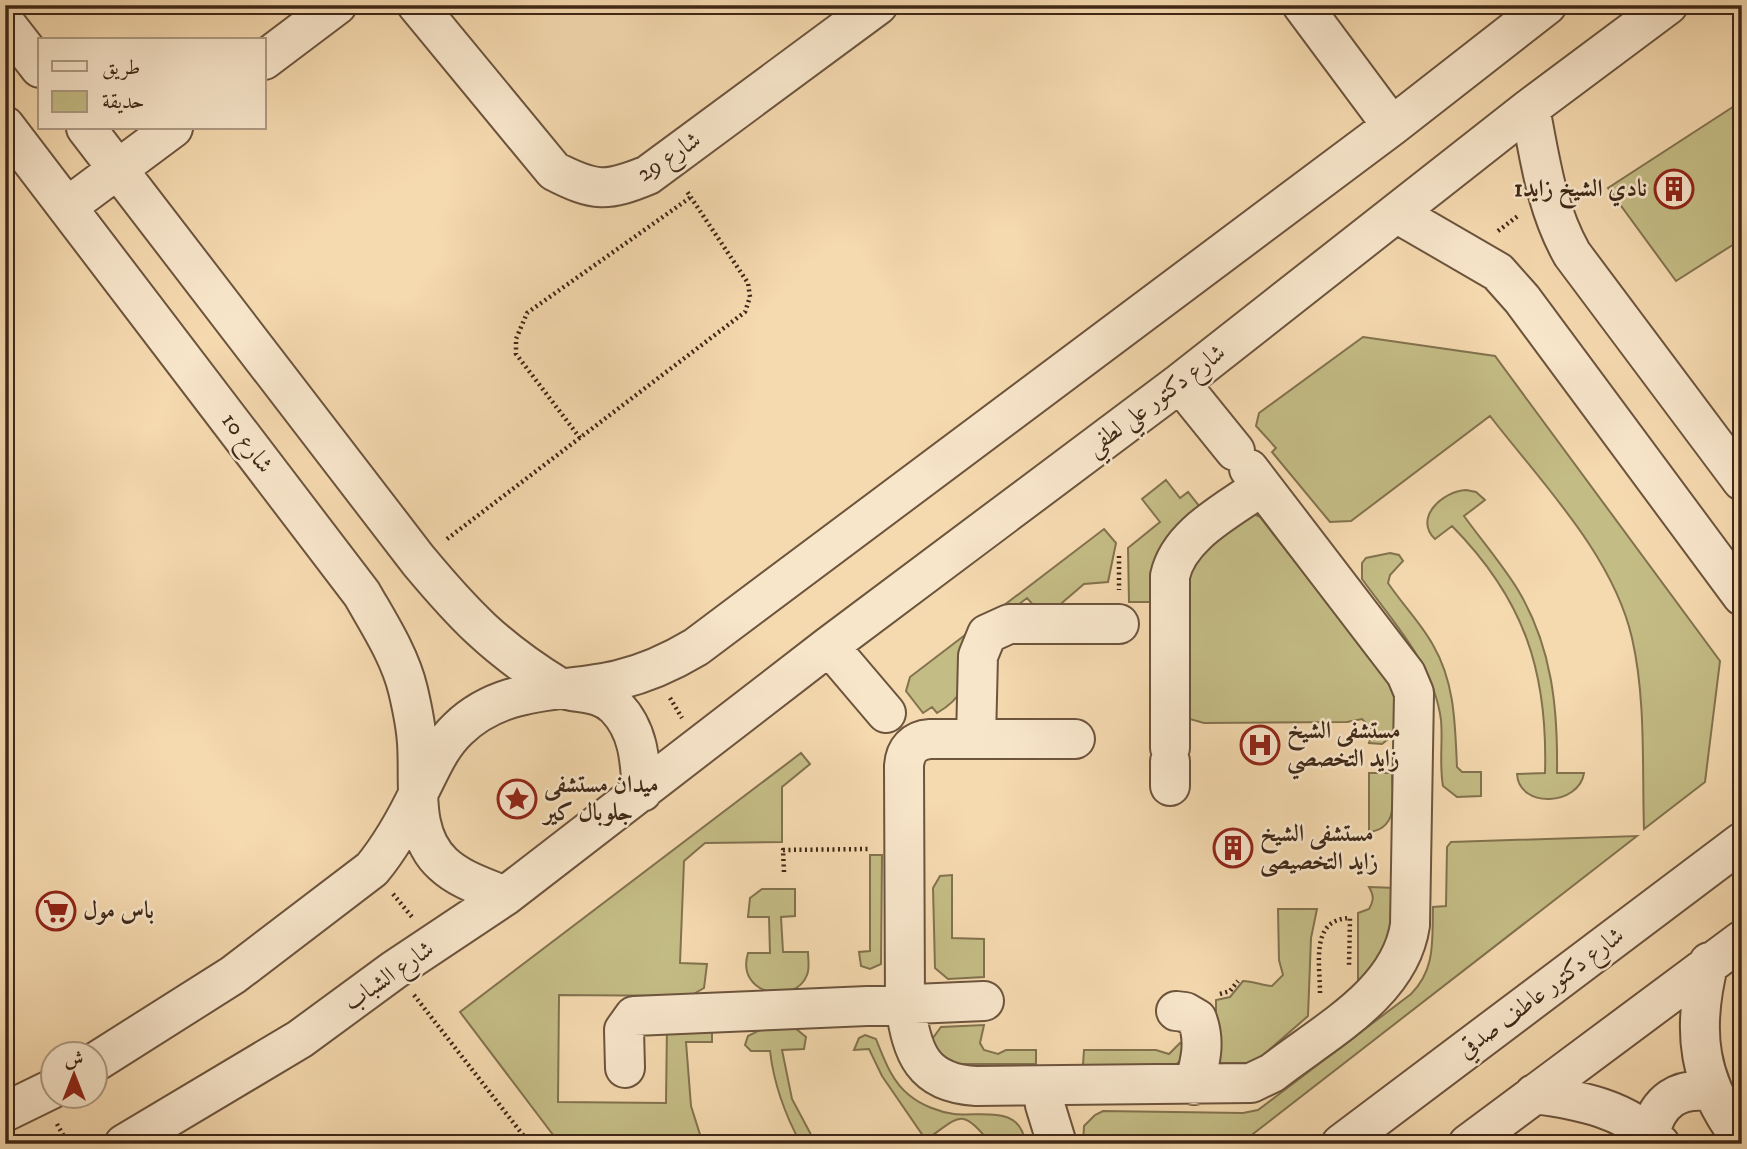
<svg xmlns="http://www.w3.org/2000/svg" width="1747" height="1149" viewBox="0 0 1747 1149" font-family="'IM FELL DW Pica',Amiri,serif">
<rect width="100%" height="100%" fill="#f5d9af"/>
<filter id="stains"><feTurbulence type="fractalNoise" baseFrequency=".00286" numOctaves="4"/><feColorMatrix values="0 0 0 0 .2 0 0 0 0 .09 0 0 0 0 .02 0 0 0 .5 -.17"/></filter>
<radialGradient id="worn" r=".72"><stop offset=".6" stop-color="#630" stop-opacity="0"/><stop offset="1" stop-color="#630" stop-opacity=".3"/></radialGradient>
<path fill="#c4bc85" stroke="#82724e" stroke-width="2" d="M1742,101V239L1676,281L1608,188Z
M1363,337L1495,356L1720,661L1705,782L1644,829C1642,767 1646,699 1632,638C1613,555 1541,482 1490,416L1351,521L1330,522L1272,452L1276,448L1256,426L1259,413Z
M1166,480L1180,498L1188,492L1204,512L1159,602H1129L1128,548L1160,522L1142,499Z
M1466,490L1476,492L1485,500L1464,516C1482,541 1502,564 1518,590C1552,647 1558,708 1557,773H1584C1579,806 1519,809 1517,774L1545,773C1548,671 1524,599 1452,526L1435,539C1413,518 1443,491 1466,490Z
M1254,514L1260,517L1396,691L1403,727L1382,744L1369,743L1373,730L1362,719L1347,722L1204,723L1190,719L1183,723L1188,559Z
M1104,529L1116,543L1108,582L1084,584L1056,608H1036L1027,598L968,643C965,676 970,694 937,713L932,707L923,713L906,691L910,677Z
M1390,553L1399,555L1403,561L1390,575L1388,583C1402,604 1421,623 1433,645C1455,683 1455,724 1457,767L1462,772H1481V796L1457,797L1443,786C1439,764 1443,742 1441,720C1434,665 1393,622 1362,579V563L1366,558Z
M801,753L810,764L782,787V842L705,843L684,861L680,963L707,964L704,988L690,996L559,995L558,1102L666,1103L667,1025L712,1026V1042H686L691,1106L703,1144H560L460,1012Z
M1369,773H1392C1392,797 1400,828 1369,832Z
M1637,836L1240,1144H1083L1084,1126L1095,1115L1103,1111L1243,1113L1258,1110L1411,994C1436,969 1432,940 1433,907L1446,906L1447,847L1451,842Z
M870,855H882L881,964L870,969L861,966L859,952L870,951Z
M952,875V938L984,939V977L948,979L935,968L933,888L940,876Z
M1369,887L1396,888L1388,946L1358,982V913L1369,909C1374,900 1374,896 1369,887Z
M762,889H795V916L781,917L783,952H808C808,960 810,968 807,975C795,1006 735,995 748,953H770L769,917H748L750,898Z
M1278,909H1317L1311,938L1308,1016L1254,1063H1216V1000L1230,997L1243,981C1254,981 1262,986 1272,986L1283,975L1279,960Z
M984,1025L980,1043L984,1050L998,1054L1006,1050H1036V1064H945L930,1042L941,1027Z
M766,1027L795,1028L806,1037L804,1049L782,1050L792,1099L816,1144H801C784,1113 774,1085 770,1051H751L745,1045L748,1036Z
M865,1035L876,1039C884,1059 892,1082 909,1095C921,1105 939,1112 954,1114C981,1117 1022,1104 1025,1144H991C961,1107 961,1115 926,1140L882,1076L869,1049L854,1050L859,1038Z
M1180,1043L1186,1046L1184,1058L1174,1066L1083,1065L1084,1050H1156L1169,1054Z"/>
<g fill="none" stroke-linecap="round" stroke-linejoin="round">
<defs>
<path id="minor" d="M417,5L554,171C595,192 607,192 648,175L878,5
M1302,5L1392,126
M5,23L40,68
M264,60L337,5
M1530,108C1540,159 1546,208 1572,254L1742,481
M5,126L362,594C379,624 400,656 408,690C412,707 416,726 417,743C420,783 410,834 443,864C460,880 484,887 505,896
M86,128L418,560C463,614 495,648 557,686C574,696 597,688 616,707C639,731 640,760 642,792
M67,207L173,128
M1398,214L1498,272L1522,299L1742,596
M1180,383L1235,451
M829,646L886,713
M976,739L978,656L987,634L1009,624H1119
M1075,739H930C914,740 905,750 904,766L905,1005C912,1053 922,1083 976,1086L1251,1083L1272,1073C1324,1032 1400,994 1410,925L1414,693L1406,674L1249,469
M1170,748V576C1179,534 1229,510 1262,486
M1170,761V786
M1709,962C1691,1032 1698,1082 1742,1140
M1176,1011L1185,1012L1197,1019C1206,1042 1200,1063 1194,1085
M94,1063L233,975L372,869C391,846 406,819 419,792C431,769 439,747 458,729C503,685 562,693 618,680C647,673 671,662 696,647L1392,126L1547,5
M625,1068L624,1030L634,1016L984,1001
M1042,1086L1045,1105L1057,1144
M1534,1094C1580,1100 1627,1109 1660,1144
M5,1112L52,1089
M1650,1134C1657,1101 1679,1086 1712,1092
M124,1144L300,1039L394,970L505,896L829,646L1180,383L1530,108L1668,5
M1341,1144L1742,842
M1468,1144L1742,940"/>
</defs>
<use href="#minor" stroke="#6c543d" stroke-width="42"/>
<path stroke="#3f2817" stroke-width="4.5" stroke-dasharray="2 3.5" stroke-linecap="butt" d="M1498,231L1519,215
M580,438L516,354V339L527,313L691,197
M447,539L745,312L750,297L748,283L686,190
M1119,556V590
M670,698L682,718
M784,872L783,850L869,849
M393,894L412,917
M1320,993C1320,963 1310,919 1350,918L1349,967
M1220,994L1230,991L1238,981
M414,995L530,1144
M57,1124L68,1144"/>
<use href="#minor" stroke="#f8e6cb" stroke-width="38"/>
</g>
<defs>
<symbol id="building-ring" viewBox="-11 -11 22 22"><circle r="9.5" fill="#f8e6cb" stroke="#8f2418" stroke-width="1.5"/><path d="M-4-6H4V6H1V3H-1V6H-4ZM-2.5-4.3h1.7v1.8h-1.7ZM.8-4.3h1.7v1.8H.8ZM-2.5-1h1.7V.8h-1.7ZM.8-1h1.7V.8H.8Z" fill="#8f2418"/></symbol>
<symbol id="hospital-ring" viewBox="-11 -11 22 22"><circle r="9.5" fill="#f8e6cb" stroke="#8f2418" stroke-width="1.5"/><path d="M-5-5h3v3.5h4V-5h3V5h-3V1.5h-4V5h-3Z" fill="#8f2418"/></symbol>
<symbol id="sight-ring" viewBox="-11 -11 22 22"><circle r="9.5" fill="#f8e6cb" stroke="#8f2418" stroke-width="1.5"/><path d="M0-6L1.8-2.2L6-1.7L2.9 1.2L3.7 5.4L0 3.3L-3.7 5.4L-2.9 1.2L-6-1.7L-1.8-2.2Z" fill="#8f2418"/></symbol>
<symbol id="supermarket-ring" viewBox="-11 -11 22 22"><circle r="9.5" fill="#f8e6cb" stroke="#8f2418" stroke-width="1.5"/><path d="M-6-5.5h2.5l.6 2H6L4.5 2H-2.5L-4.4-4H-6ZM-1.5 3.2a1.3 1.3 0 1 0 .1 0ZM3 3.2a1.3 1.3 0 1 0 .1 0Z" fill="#8f2418"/></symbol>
</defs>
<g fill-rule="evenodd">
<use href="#building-ring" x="1652" y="167" width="44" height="44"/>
<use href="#hospital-ring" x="1238" y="723" width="44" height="44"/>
<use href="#sight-ring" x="495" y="777" width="44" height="44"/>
<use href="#building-ring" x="1211" y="826" width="44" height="44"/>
<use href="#supermarket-ring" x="34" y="889" width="44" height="44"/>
</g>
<g text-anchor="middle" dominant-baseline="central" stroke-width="5" stroke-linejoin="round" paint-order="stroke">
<g font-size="24" fill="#3f2817" stroke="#f8e6cb">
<text transform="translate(669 157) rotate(-33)">شارع 29</text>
<text transform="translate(1156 400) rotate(-37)">شارع دكتور علي لطفي</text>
<text transform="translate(247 443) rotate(53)">شارع 10</text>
<text transform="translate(389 976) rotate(-35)">شارع الشباب</text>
<text transform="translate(1541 993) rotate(-37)">شارع دكتور عاطف صدقي</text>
</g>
<g font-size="24" font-weight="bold" fill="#3f2817" stroke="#f8e6cb" text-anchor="start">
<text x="1647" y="189" text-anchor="end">نادي الشيخ زايد1</text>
<text x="1287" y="731">مستشفى الشيخ<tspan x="1287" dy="28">زايد التخصصي</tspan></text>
<text x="544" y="785">ميدان مستشفى<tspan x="544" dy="28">جلوبال كير</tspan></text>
<text x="1260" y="834">مستشفى الشيخ<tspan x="1260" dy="28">زايد التخصيصى</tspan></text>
<text x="83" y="911">باس مول</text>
</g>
</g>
<rect width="1747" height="1149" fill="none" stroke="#f5d9af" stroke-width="28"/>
<rect x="7" y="7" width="1733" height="1135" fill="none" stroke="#3f2817" stroke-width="3.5"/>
<rect x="14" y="14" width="1719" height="1121" fill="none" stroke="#3f2817" stroke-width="2"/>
<rect x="38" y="38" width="228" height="91" fill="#f8e6cb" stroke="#ae9a83" stroke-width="2"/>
<rect x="52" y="61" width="35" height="10" fill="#f8e6cb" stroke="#ae9a83" stroke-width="2"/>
<text x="102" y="74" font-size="21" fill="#3f2817">طريق</text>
<rect x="52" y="91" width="35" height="21" fill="#c4bc85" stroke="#ae9a83" stroke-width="2"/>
<text x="102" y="108" font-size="21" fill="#3f2817">حديقة</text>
<g transform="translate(74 1075)"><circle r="33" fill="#f8e6cb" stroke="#ae9a83" stroke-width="2"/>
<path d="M0-5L12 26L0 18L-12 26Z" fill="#8f2418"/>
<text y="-10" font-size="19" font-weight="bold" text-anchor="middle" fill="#3f2817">ش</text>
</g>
<rect width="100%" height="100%" filter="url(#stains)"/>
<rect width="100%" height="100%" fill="url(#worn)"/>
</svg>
